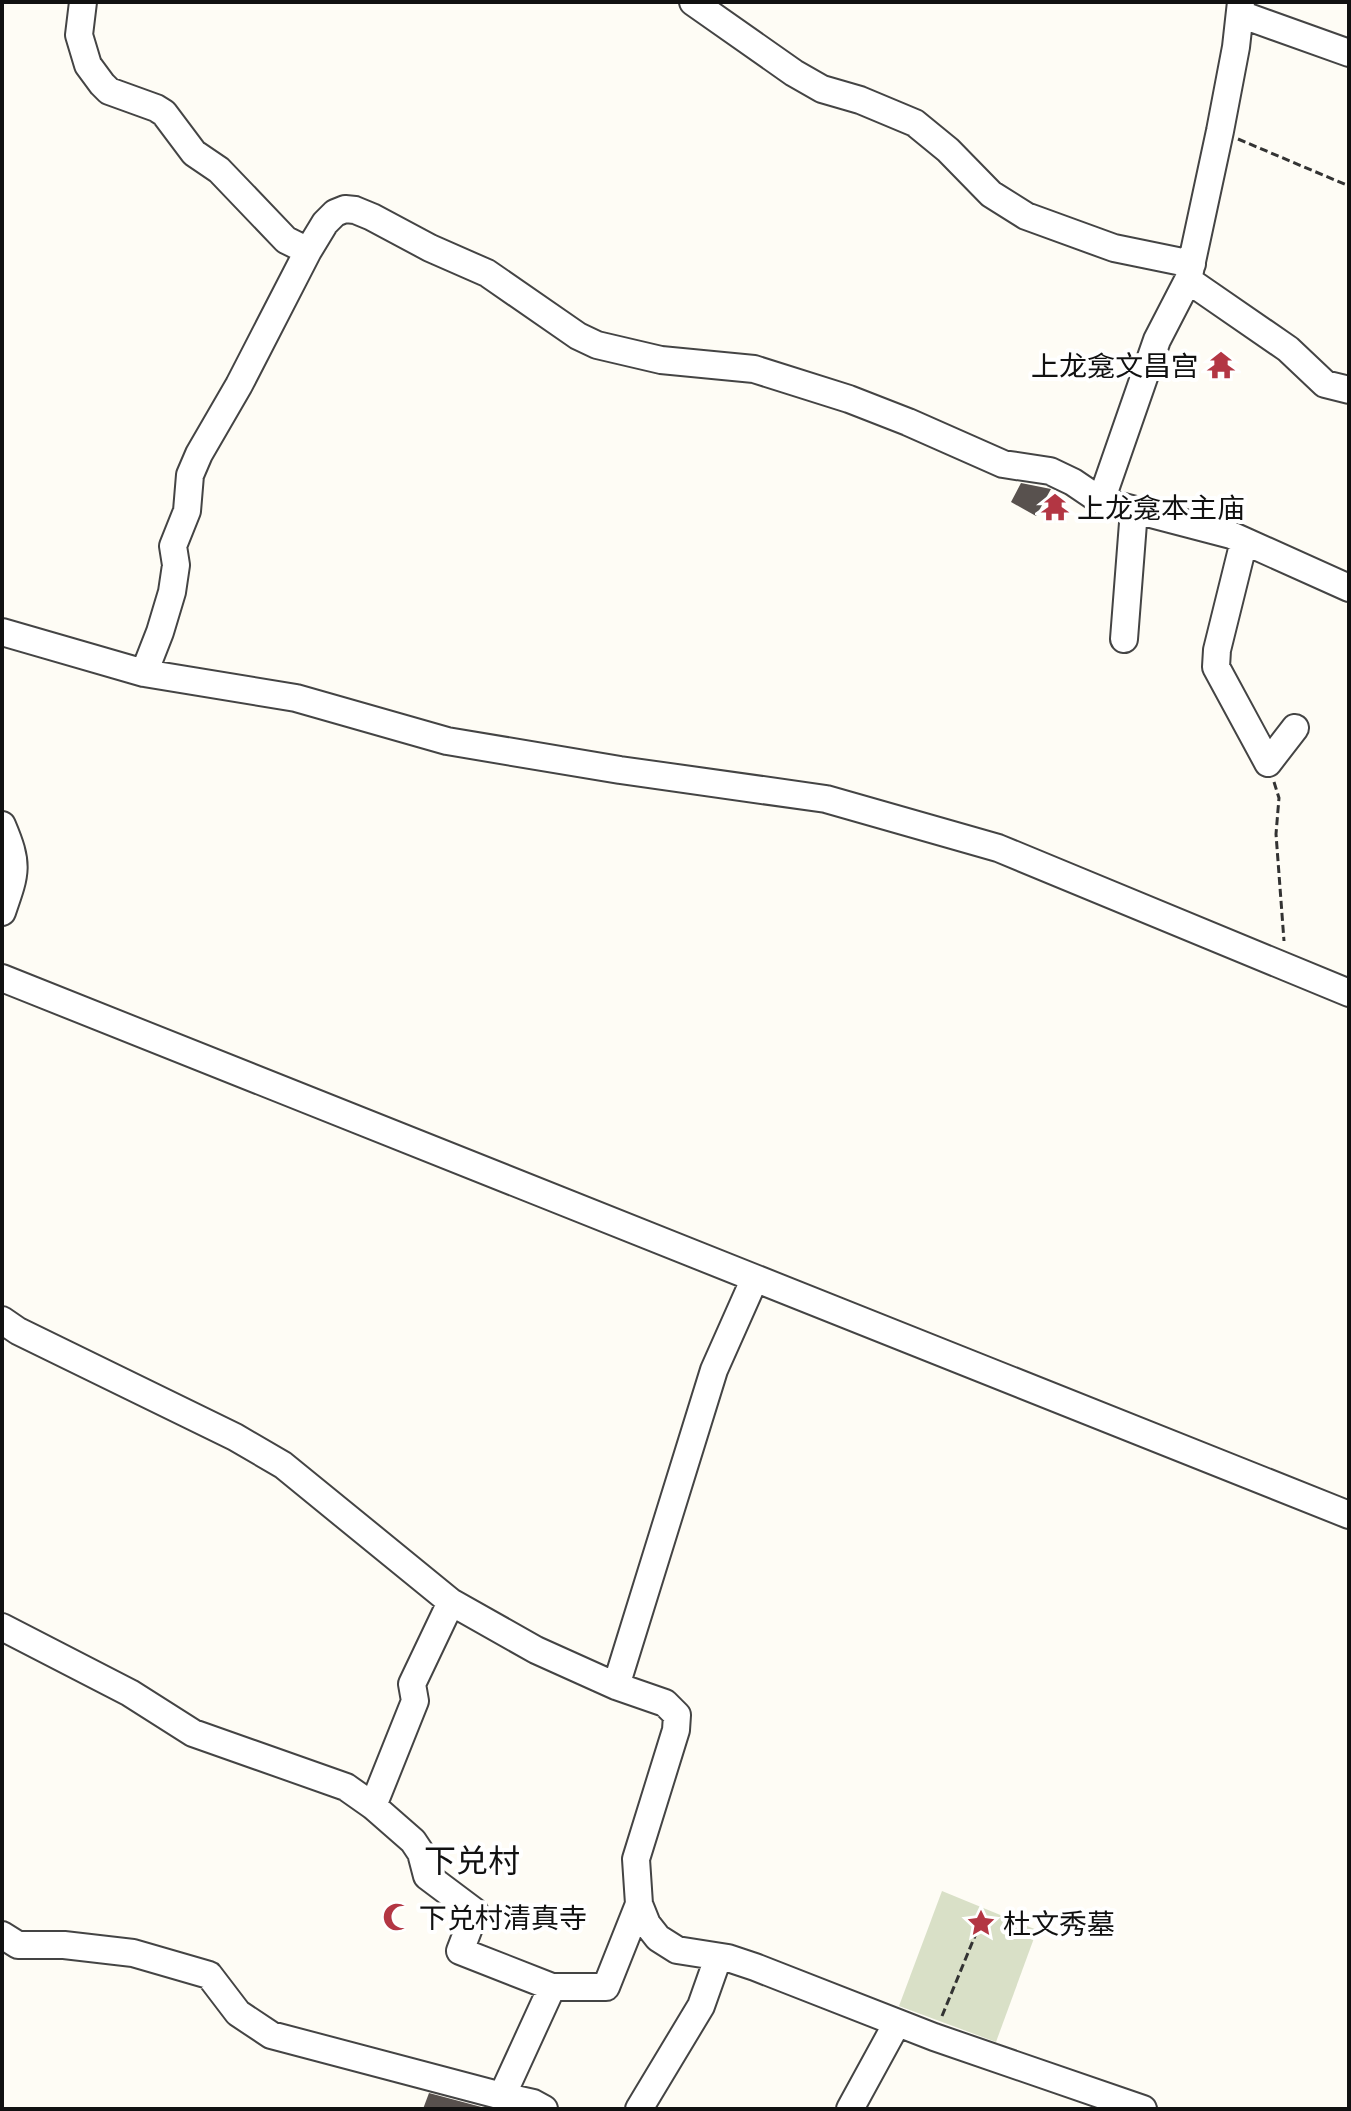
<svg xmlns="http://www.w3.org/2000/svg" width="1351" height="2111" viewBox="0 0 1351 2111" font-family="'Noto Serif','Noto Sans SC',serif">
<rect width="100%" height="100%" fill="#fefcf5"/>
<path fill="#d9e0c7" d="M942,1891L1037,1930L996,2042L899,2006Z"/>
<path fill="#58514e" d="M1021,483L1051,489L1036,516L1011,502Z
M429,2093L489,2109H423Z"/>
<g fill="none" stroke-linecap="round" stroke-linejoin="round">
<defs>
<path id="minor" d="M83,2L79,35L88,65L102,84L109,91L156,108L164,113L194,153L219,170L286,240L308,251
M693,2L794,73L822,89L860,100L915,123L948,150L991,194L1026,216L1114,248L1192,264
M1240,14L1349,53
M1188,280L1288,349L1325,384L1349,390
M1101,501L1157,340L1188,280L1220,131L1236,47L1241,2
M1244,541L1217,650L1216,667L1268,763L1295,728
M2,632L144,673L296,698L447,741L620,770L826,799L998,848L1349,993
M1124,639L1134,510
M144,673L160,632L172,592L176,565L173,546L187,511L190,475L199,454L239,385L308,251L325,223L335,213L345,209L355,210L372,217L430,248L487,273L578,336L597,345L661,360L754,369L849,399L908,422L1003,464L1050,471L1073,482L1101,501L1231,535L1349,588
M2,825C19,865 16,872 2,912
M2,978L1349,1515
M2,1320L18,1331L235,1437L283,1465L451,1602L536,1650L616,1686L665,1703L677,1715L676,1730L636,1859L639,1904L647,1924L658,1938L677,1950L728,1958L755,1967L934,2037L1143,2109
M2,1627L130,1693L193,1733L346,1787L373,1806L413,1841L421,1853L427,1876L475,1912L460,1951L552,1987
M616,1686L714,1370L754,1280
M373,1806L415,1701L412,1684L451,1602
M2,1935L18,1945H64L133,1953L209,1975L238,2013L271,2035L502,2096
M544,2109L533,2103L502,2096L552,1987H606L639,1904
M639,2109L701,2006L718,1958
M850,2109L897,2023"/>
</defs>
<use href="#minor" stroke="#444" stroke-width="30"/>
<path stroke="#333" stroke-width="3" stroke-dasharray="8 4" stroke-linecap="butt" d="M1238,139L1349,186
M1274,782L1279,798L1276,834L1284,941
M942,2016L977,1931"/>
<use href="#minor" stroke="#fff" stroke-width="26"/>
</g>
<defs>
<symbol id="temple-bare" viewBox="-9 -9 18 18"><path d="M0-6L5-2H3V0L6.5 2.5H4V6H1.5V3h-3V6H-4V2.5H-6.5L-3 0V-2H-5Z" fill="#b33643" stroke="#fff" stroke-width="2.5" paint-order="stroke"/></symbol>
<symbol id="mosque-bare" viewBox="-9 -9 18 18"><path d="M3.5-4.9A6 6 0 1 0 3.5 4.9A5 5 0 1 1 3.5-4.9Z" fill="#b33643" stroke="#fff" stroke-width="2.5" paint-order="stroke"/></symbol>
<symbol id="sight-bare" viewBox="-9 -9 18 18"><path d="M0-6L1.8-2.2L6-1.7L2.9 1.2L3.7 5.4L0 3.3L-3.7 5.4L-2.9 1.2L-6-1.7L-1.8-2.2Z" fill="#b33643" stroke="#fff" stroke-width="2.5" paint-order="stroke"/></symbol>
</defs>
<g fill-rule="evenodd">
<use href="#temple-bare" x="1201" y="345" width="40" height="40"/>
<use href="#temple-bare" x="1035" y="487" width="40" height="40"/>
<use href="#mosque-bare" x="377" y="1897" width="40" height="40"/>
<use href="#sight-bare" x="961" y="1903" width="40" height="40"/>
</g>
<g text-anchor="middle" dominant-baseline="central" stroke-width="8" stroke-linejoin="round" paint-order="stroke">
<g font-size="28" fill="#111" stroke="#fff" text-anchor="start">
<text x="1199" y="365" text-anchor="end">上龙龛文昌宫</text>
<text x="1077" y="507">上龙龛本主庙</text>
<text x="419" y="1917">下兑村清真寺</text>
<text x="1003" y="1923">杜文秀墓</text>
</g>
<g font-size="32" fill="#111" stroke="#fff">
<text x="472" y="1859">下兑村</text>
</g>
</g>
<rect width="1351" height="2111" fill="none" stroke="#111111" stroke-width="8"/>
</svg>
